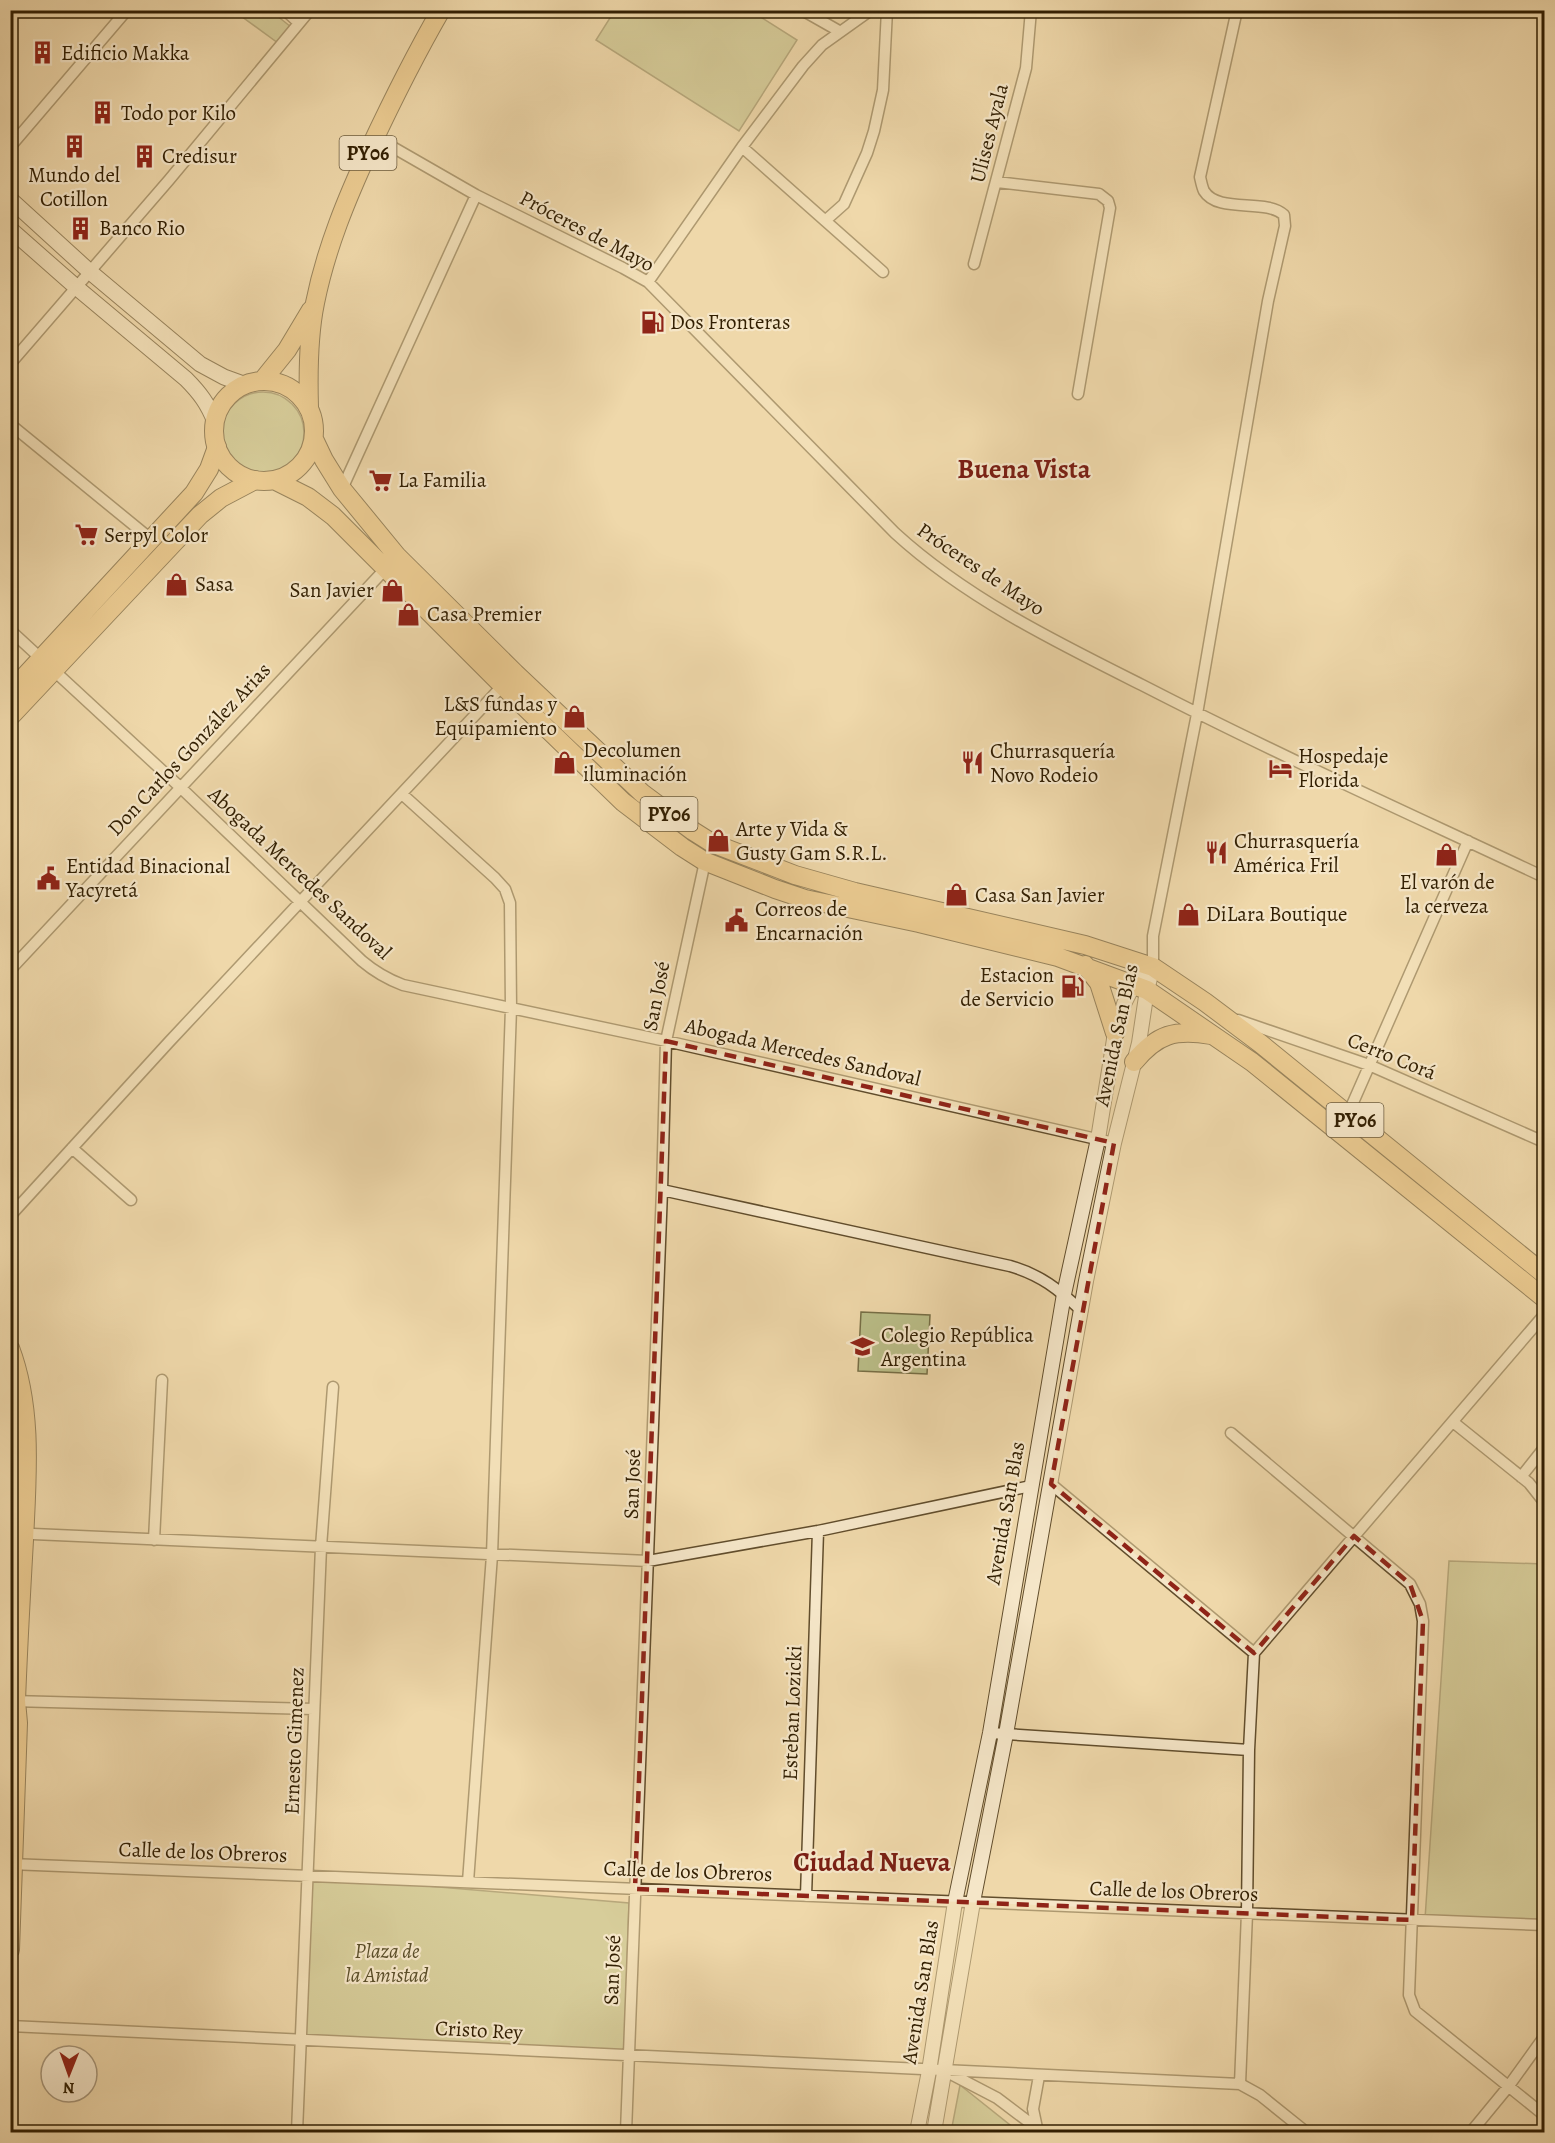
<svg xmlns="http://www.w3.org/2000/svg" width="1555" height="2143" viewBox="0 0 1555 2143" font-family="Alegreya,serif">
<rect width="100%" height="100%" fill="#efd8aa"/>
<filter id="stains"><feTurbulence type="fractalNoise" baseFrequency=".00333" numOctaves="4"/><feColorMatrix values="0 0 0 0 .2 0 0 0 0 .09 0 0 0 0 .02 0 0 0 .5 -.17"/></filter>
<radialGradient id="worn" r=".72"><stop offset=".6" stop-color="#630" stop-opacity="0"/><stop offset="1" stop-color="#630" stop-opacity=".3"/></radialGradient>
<path fill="#babe88" stroke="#766e45" stroke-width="1.5" d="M615,10L751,11L797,40L739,131L596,40Z
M234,11H271L291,27L278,43Z
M222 433a41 41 0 1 1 82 0a41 41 0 1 1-82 0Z
M861,1312L930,1315L927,1374L858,1371Z
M1449,1561L1544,1564V1921L1425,1919Z
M308,1876L629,1903L624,2053L301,2041Z
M960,2085L1019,2132H951Z"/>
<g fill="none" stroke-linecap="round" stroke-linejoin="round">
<defs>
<path id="minor" d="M285,10L299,23
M802,10L839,31
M375,137L476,195L623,268L648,282L895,533C966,598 1056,642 1142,685C1274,753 1410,814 1544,877
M10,147L127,10
M742,147L883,272
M997,182L1099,194L1108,201L1110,208L1078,394
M826,220L844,204L867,153L874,131L883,90L887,10
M974,264L1026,68L1031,10
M648,282L742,147L803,66L822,45L871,10
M10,364L169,180L310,10
M10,424L152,540
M342,489L476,195
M10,630L180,787L362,961C375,972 387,979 403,985L666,1041L1114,1143
M402,794L495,878L505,889L510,903L511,1008L492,1555L468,1882
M1153,967V936L1197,714L1268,301L1285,226L1284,215C1266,198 1218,214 1204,191C1202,187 1201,181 1200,177L1237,10
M10,970L389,565
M1238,1020L1369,1065L1544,1142
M1348,1114L1468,841
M72,1148L131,1200
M662,1190L1010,1266C1041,1275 1058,1289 1082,1311
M10,1216L169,1042L506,682
M1453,1422L1529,1483L1544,1502
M1231,1433L1410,1584L1420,1604L1423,1621L1409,1995L1415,2011L1544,2115
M1521,1477L1544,1448
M1051,1484L1254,1653
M10,1533L648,1561L818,1531L1031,1486
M154,1540L162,1380
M12,1701L314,1709
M990,1733L1249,1750
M10,1864L1544,1925
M806,1896L818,1531
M10,2026L1240,2084L1260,2095L1306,2132
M949,2073L997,2098L1042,2132
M1240,2084L1247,1913L1249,1750L1254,1653L1544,1315
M1037,2128L1033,2109L1039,2076
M297,2132L321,1547L333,1387
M626,2132L662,1190L666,1041L706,857
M1471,2132L1508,2087L1544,2037"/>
<path id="tertiary" d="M917,2132L929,2071L955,1902L990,1733L1064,1294L1098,1139L1115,1033L1124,1004L1134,984L1141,962
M934,2132L973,1902L1006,1734L1086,1281L1114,1143L1139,1043L1147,990L1153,967"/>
<path id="secondary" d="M10,199L89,271L200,364L224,377L246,385
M10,229L76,287L186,379C200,393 208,404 215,422"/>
<path id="primary" d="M10,692L194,493L209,469L217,447
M10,717L200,515L221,498L255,480
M10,1348C33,1409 27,1476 24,1540C21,1593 18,1647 16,1701L18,1723L10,1950"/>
<path id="trunk" d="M214 431a50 50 0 1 1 100 0a50 50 0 1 1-100 0Z
M262,381L287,350L311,310
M309,407C308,373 308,337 315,303C326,248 347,198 370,148C392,101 415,55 441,10
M314,439L324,460L342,489L397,556L515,673L642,793L693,831L712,843L795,875L855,892L1085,945L1153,967L1205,1002L1261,1044L1544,1274
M274,480L308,497L333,516L503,686L623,802L682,847L704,861L775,889L805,899L919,923L1058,957L1147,990L1252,1062L1544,1298
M1085,965L1099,983L1115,1033
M1134,1062C1157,1034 1175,1029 1211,1035"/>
</defs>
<use href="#minor" stroke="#614d2c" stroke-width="13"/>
<use href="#tertiary" stroke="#614d2c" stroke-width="16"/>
<use href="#secondary" stroke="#321f02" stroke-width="17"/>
<use href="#primary" stroke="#321f02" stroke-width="20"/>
<use href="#trunk" stroke="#321f02" stroke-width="20"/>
<use href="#minor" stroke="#f5e6c8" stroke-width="10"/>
<use href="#tertiary" stroke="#f5e6c8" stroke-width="14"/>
<use href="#secondary" stroke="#f5e6c8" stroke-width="15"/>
<use href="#primary" stroke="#e8bc75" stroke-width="18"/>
<use href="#trunk" stroke="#e8bc75" stroke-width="18"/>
</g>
<path d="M0 0H1555V2143H0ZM666,1041L1114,1143L1051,1484L1254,1653L1354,1536L1410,1584L1423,1621L1412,1920L635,1889Z" fill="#efd8aa" fill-opacity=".55" fill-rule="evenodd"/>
<path fill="none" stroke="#8f2418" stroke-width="4.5" stroke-dasharray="12 8" stroke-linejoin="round" d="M666,1041L1114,1143L1051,1484L1254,1653L1354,1536L1410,1584L1423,1621L1412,1920L635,1889Z"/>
<defs>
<symbol id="building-bare" viewBox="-9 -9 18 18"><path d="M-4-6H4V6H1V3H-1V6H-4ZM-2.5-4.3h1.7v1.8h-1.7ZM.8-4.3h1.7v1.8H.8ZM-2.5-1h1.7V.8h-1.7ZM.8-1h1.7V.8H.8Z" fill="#8f2418" stroke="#f5e6c8" stroke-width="2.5" paint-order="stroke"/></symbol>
<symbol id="fuel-bare" viewBox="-9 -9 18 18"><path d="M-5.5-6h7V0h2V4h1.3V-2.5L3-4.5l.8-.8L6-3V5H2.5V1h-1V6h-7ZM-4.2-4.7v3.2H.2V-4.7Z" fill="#8f2418" stroke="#f5e6c8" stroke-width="2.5" paint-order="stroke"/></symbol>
<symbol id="supermarket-bare" viewBox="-9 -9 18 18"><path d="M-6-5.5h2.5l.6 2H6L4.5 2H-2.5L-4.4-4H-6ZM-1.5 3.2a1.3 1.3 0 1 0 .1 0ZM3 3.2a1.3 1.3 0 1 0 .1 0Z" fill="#8f2418" stroke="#f5e6c8" stroke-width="2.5" paint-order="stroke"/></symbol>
<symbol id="shop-bare" viewBox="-9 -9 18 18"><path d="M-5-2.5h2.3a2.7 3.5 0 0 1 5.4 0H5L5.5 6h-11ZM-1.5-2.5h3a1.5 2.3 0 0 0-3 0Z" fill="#8f2418" stroke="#f5e6c8" stroke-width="2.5" paint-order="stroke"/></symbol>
<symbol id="restaurant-bare" viewBox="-9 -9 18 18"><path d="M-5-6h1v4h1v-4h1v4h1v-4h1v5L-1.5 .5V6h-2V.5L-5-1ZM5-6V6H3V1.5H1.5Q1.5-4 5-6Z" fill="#8f2418" stroke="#f5e6c8" stroke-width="2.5" paint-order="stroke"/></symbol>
<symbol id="hotel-bare" viewBox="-9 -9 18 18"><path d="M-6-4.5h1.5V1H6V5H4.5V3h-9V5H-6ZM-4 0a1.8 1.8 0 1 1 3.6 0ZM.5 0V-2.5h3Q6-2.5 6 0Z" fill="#8f2418" stroke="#f5e6c8" stroke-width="2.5" paint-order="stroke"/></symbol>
<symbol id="civic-bare" viewBox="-9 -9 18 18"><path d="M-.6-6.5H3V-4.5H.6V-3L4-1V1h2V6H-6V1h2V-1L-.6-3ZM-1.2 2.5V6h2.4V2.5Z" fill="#8f2418" stroke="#f5e6c8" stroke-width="2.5" paint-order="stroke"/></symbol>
<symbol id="school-bare" viewBox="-9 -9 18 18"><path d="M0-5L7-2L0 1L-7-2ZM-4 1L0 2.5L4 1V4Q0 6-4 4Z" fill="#8f2418" stroke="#f5e6c8" stroke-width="2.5" paint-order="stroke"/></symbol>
</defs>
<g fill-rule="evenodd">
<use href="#building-bare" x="26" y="36" width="33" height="33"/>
<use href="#building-bare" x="86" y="96" width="33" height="33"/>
<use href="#building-bare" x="58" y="130" width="33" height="33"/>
<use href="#building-bare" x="128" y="140" width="33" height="33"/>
<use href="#building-bare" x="64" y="212" width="33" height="33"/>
<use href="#fuel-bare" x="636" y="306" width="33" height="33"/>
<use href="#supermarket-bare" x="364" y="464" width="33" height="33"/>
<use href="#supermarket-bare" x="70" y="518" width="33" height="33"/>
<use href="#shop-bare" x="160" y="568" width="33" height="33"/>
<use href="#shop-bare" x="376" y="574" width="33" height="33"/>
<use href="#shop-bare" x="392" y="598" width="33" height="33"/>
<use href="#shop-bare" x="558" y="700" width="33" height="33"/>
<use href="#shop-bare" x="548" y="746" width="33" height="33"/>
<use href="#restaurant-bare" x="956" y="746" width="33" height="33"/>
<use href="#hotel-bare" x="1264" y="752" width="33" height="33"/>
<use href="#shop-bare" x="702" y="824" width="33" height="33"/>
<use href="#restaurant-bare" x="1200" y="836" width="33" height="33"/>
<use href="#shop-bare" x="1430" y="838" width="33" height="33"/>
<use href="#civic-bare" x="32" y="862" width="33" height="33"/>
<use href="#shop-bare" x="940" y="878" width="33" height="33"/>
<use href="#shop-bare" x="1172" y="898" width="33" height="33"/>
<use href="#civic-bare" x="720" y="904" width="33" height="33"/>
<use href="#fuel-bare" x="1056" y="970" width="33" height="33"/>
<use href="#school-bare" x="846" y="1330" width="33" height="33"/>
</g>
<g text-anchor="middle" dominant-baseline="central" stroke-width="4.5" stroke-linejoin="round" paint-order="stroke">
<g fill="#f5e6c8" stroke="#6c5b3d" stroke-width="1.5">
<rect x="339.5" y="136" width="57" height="34" rx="4.5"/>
<rect x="640.5" y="797" width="57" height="34" rx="4.5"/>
<rect x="1326.5" y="1103" width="57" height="34" rx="4.5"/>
</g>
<g font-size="20" font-weight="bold" fill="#321f02">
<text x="368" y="153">PY06</text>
<text x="669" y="814">PY06</text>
<text x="1355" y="1120">PY06</text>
</g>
<g font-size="21" fill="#321f02" stroke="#f5e6c8" text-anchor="start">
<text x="61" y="53">Edificio Makka</text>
<text x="121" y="113">Todo por Kilo</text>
<text x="162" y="156">Credisur</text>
<text x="74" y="175" text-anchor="middle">Mundo del<tspan x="74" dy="24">Cotillon</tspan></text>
<text x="99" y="228">Banco Rio</text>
<text x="670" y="322">Dos Fronteras</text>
<text x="398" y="480">La Familia</text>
<text x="104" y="535">Serpyl Color</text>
<text x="195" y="584">Sasa</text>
<text x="374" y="590" text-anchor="end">San Javier</text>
<text x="427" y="614">Casa Premier</text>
<text x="557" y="704" text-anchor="end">L&amp;S fundas y<tspan x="557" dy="24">Equipamiento</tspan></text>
<text x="583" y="750">Decolumen<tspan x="583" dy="24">iluminación</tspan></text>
<text x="990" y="751">Churrasquería<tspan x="990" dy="24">Novo Rodeio</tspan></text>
<text x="1298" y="756">Hospedaje<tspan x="1298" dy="24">Florida</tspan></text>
<text x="736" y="829">Arte y Vida &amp;<tspan x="736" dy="24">Gusty Gam S.R.L.</tspan></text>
<text x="1234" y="841">Churrasquería<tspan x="1234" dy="24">América Fril</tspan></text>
<text x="66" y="866">Entidad Binacional<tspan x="66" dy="24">Yacyretá</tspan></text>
<text x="1447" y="882" text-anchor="middle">El varón de<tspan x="1447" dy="24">la cerveza</tspan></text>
<text x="975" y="895">Casa San Javier</text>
<text x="755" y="909">Correos de<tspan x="755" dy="24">Encarnación</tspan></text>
<text x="1206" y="914">DiLara Boutique</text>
<text x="1054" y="975" text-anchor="end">Estacion<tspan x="1054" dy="24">de Servicio</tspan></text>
<text x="881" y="1335">Colegio República<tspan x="881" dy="24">Argentina</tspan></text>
</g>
<g font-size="21" fill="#321f02" stroke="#f5e6c8">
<text transform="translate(989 133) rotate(-76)">Ulises Ayala</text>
<text transform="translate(587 231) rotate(28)">Próceres de Mayo</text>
<text transform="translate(981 569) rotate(34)">Próceres de Mayo</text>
<text transform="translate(189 749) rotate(-47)">Don Carlos González Arias</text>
<text transform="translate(300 873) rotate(43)">Abogada Mercedes Sandoval</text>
<text transform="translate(656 996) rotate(-79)">San José</text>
<text transform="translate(1116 1035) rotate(-78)">Avenida San Blas</text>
<text transform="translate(803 1052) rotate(13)">Abogada Mercedes Sandoval</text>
<text transform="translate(1392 1056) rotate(22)">Cerro Corá</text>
<text transform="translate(632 1484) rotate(-88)">San José</text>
<text transform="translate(1005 1513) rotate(-80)">Avenida San Blas</text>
<text transform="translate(792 1713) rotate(-88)">Esteban Lozicki</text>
<text transform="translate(294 1741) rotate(-88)">Ernesto Gimenez</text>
<text transform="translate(203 1852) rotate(2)">Calle de los Obreros</text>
<text transform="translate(688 1871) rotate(2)">Calle de los Obreros</text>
<text transform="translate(1174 1891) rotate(2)">Calle de los Obreros</text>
<text transform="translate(612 1970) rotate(-88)">San José</text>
<text transform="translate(920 1992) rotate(-81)">Avenida San Blas</text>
<text transform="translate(479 2030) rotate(3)">Cristo Rey</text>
</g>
<g font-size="21" font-style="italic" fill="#5b4f2a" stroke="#f5e6c8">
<text x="387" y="1951">Plaza de<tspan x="387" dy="24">la Amistad</tspan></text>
</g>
<g font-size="27" font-weight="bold" fill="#7a1f14" stroke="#f5e6c8">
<text x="1024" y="469">Buena Vista</text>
<text x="872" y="1862">Ciudad Nueva</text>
</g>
</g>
<rect width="1555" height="2143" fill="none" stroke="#efd8aa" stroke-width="36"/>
<rect x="12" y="12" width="1531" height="2119" fill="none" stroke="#321f02" stroke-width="3"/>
<rect x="18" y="18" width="1519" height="2107" fill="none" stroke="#321f02" stroke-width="1.5"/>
<g transform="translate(69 2074) rotate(181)"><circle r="28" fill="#f5e6c8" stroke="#a79679" stroke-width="1.5"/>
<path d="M0-4.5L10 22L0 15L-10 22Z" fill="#8f2418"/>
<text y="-9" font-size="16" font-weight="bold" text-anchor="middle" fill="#321f02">N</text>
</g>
<rect width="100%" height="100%" filter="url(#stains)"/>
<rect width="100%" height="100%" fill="url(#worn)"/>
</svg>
